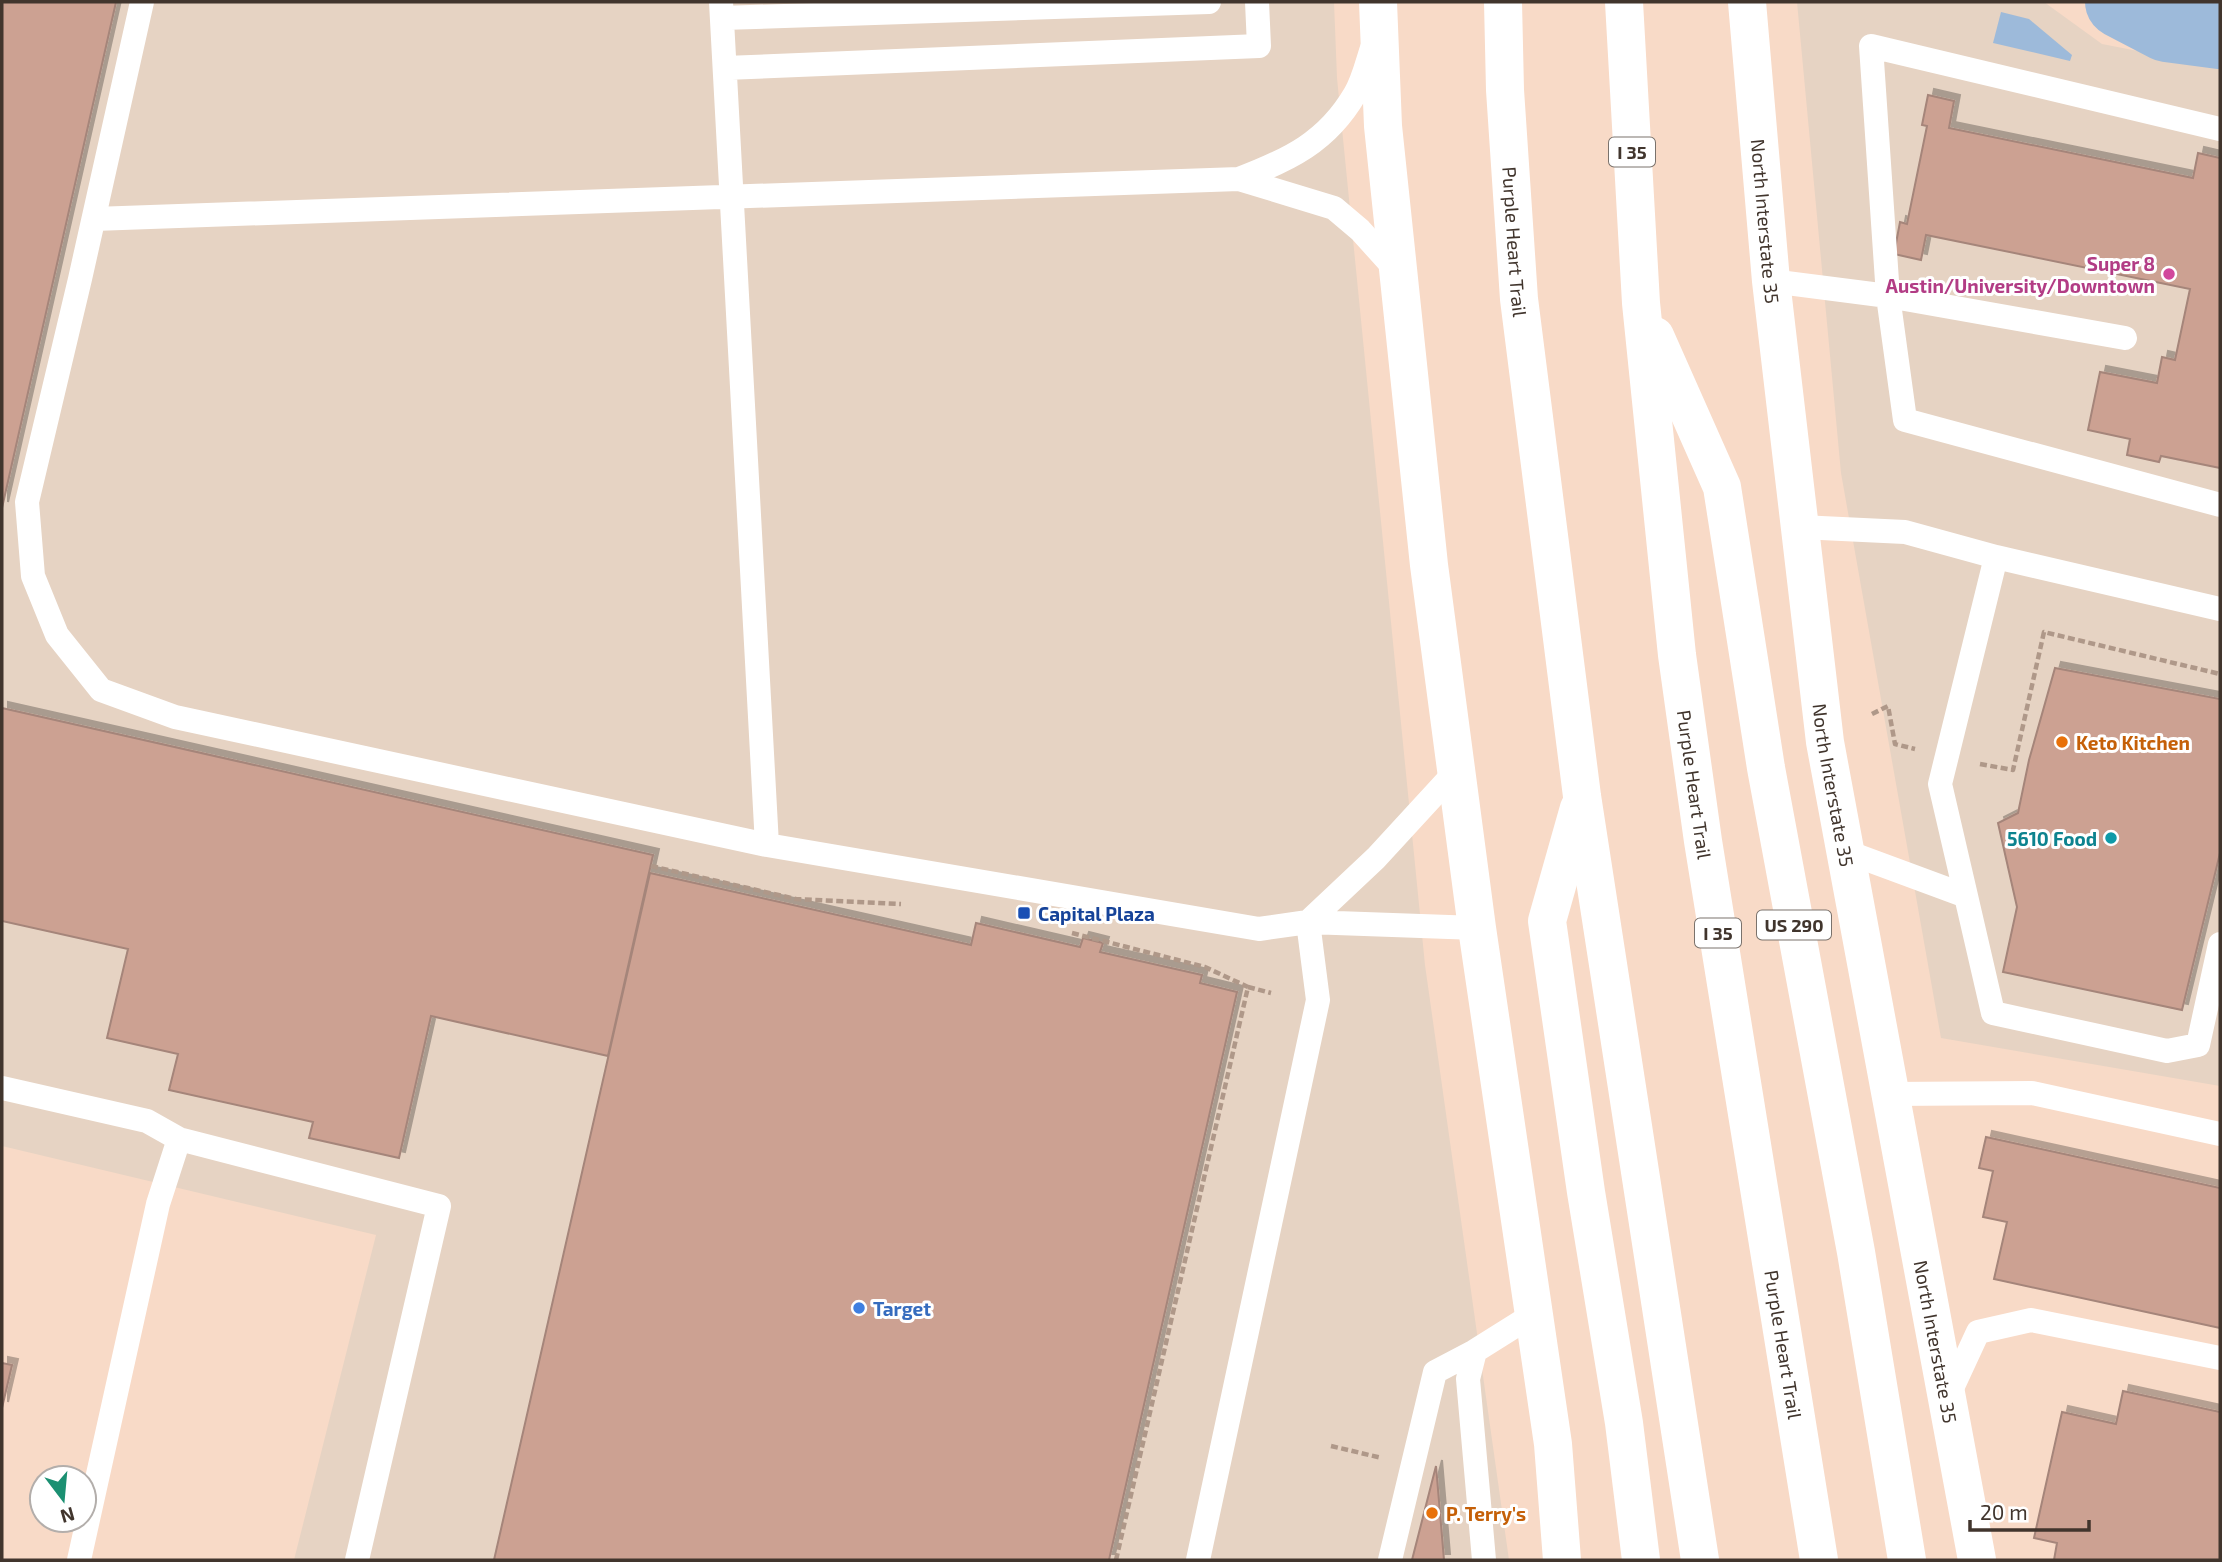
<svg xmlns="http://www.w3.org/2000/svg" width="2222" height="1562" viewBox="0 0 2222 1562" font-family="'Exo 2',sans-serif">
<defs>
<filter id="shadow"><feDropShadow dx="6" dy="-6" stdDeviation="0" flood-color="#0004"/></filter>
</defs>
<rect width="100%" height="100%" fill="#f8dac7"/>
<path fill="#e6d3c3" d="M2,2H1334L1337,78L1425,965L1509,1560H294L376,1235L2,1146Z
M1797,2H2044L2102,44L2220,67V1086L1941,1038L1841,473Z"/>
<path fill="#9dbada" d="M2001,12L2029,19L2072,55L2070,61L1993,43Z"/>
<g fill="none" stroke-linecap="round" stroke-linejoin="round">
<path stroke="#9dbada" stroke-width="72" d="M2121,2L2167,26L2220,33"/>
</g>
<path fill="#cca192" stroke="#a5857a" stroke-width="2" filter="url(#shadow)" d="M2,2H116L2,508Z
M1928,95L1954,101L1949,128L2193,178L2198,153L2220,158V468L2161,456L2159,462L2127,455L2130,439L2088,430L2100,372L2157,383L2162,357L2175,360L2190,289L1926,235L1921,260L1894,254L1900,222L1907,224L1927,126L1922,125Z
M2055,668L2220,699V853L2182,1010L2003,972L2017,907L1998,823L2018,813L2029,760Z
M2,708L653,855L608,1056L431,1016L399,1158L309,1138L313,1122L169,1090L178,1054L107,1038L128,949L2,921Z
M650,873L971,945L976,923L1080,947L1083,938L1103,943L1100,952L1202,975L1200,983L1237,992L1109,1560H494Z
M1986,1137L2220,1188V1328L1994,1279L2007,1222L1983,1217L1993,1171L1979,1168Z
M2,1363L12,1365L2,1408Z
M2123,1391L2220,1412V1560H2054L2057,1543L2034,1538L2062,1412L2116,1424Z
M1436,1466L1444,1560H1412Z"/>
<g fill="none" stroke-linecap="round" stroke-linejoin="round">
<path stroke="#af9889" stroke-width="4.5" stroke-dasharray="7 3.5" stroke-linecap="butt" d="M1872,714L1888,706L1895,744L1915,749
M1980,764L2013,770L2044,632L2220,674
M651,866L796,899L901,904
M1072,933L1205,967L1248,987
M1331,1446L1382,1458
M1116,1560L1248,987L1271,993"/>
<path stroke="#fff" stroke-width="24" d="M142,2L80,279L27,502L33,576L57,635L101,690L175,717L767,845L1259,929L1308,922L1477,928
M721,2L767,845
M722,18L1209,2
M725,68L1259,46L1257,2
M2220,129L1871,46L1888,296L1905,420L2220,505
M1239,179L1334,208L1360,230L1397,271
M94,219L1239,179C1289,160 1327,142 1355,94C1363,81 1367,63 1372,48
M1771,281L1888,296L2125,338
M1800,527L1905,532L1996,557L2220,609
M1847,852L1966,896L1993,1013L2167,1051L2198,1045L2220,944
M1966,896L1940,784L1996,557
M1308,922L1376,858L1456,771
M2,1088L147,1121L179,1139L439,1206L357,1560
M1890,1094L2032,1093L2220,1134
M1947,1399L1978,1332L2031,1320L2220,1358
M79,1560L158,1204L179,1139
M1198,1560L1318,1000L1308,922
M1390,1560L1435,1372L1475,1351
M1484,1560L1468,1379L1475,1351L1534,1314"/>
<g stroke="#fff" stroke-width="38">
<path d="M1378,2L1383,126L1429,565L1477,928L1553,1444L1562,1560"/>
<path id="s1" d="M1747,2L1771,281L1825,742L1977,1560"/>
</g>
<g stroke="#fff" stroke-width="38">
<path id="s2" d="M1503,2L1505,90L1519,299L1582,796L1700,1560"/>
<path id="s3" d="M1624,2L1641,303L1677,655L1703,841L1819,1560"/>
<path d="M1655,336L1722,487L1766,768L1856,1252L1907,1560"/>
<path d="M1579,808L1547,921L1586,1192L1624,1423L1641,1560"/>
</g>
</g>
<circle fill="#d1479c" stroke="#fff" stroke-width="2.5" cx="2169" cy="274" r="7"/>
<g fill="#e8710a" stroke="#fff" stroke-width="2.5">
<circle cx="2062" cy="742" r="7"/>
<circle cx="1432" cy="1513" r="7"/>
</g>
<circle fill="#0f9aa8" stroke="#fff" stroke-width="2.5" cx="2111" cy="838" r="7"/>
<rect fill="#1a4fb4" stroke="#fff" stroke-width="2.5" x="1017" y="906" width="14" height="14" rx="3.5"/>
<circle fill="#3f7fe0" stroke="#fff" stroke-width="2.5" cx="859" cy="1308" r="7"/>
<g text-anchor="middle" dominant-baseline="central" stroke-width="6" stroke-linejoin="round" paint-order="stroke">
<g fill="#fff" stroke="#7a726c" stroke-width="2">
<rect x="1609" y="137.5" width="46" height="29" rx="5"/>
<rect x="1757" y="910.5" width="74" height="29" rx="5"/>
<rect x="1695" y="918.5" width="46" height="29" rx="5"/>
</g>
<g font-size="18" font-weight="bold" fill="#41352d">
<text x="1632" y="152">I 35</text>
<text x="1794" y="925">US 290</text>
<text x="1718" y="933">I 35</text>
</g>
<g font-size="19" fill="#41352d" stroke="#fff">
<text stroke="none"><textPath href="#s1" startOffset="220">North Interstate 35</textPath></text>
<text stroke="none"><textPath href="#s2" startOffset="240">Purple Heart Trail</textPath></text>
<text stroke="none"><textPath href="#s3" startOffset="786">Purple Heart Trail</textPath></text>
<text stroke="none"><textPath href="#s1" startOffset="788">North Interstate 35</textPath></text>
<text stroke="none"><textPath href="#s1" startOffset="1354">North Interstate 35</textPath></text>
<text stroke="none"><textPath href="#s3" startOffset="1353">Purple Heart Trail</textPath></text>
</g>
<g font-size="19" font-weight="bold" fill="#b23c85" stroke="#fff" text-anchor="end">
<text x="2155" y="263">Super 8<tspan x="2155" dy="22">Austin/University/Downtown</tspan></text>
</g>
<g font-size="19" font-weight="bold" fill="#c56008" stroke="#fff" text-anchor="start">
<text x="2076" y="742">Keto Kitchen</text>
<text x="1446" y="1513">P. Terry's</text>
</g>
<g font-size="19" font-weight="bold" fill="#0d838f" stroke="#fff" text-anchor="end">
<text x="2097" y="838">5610 Food</text>
</g>
<g font-size="19" font-weight="bold" fill="#164399" stroke="#fff" text-anchor="start">
<text x="1038" y="913">Capital Plaza</text>
</g>
<g font-size="19" font-weight="bold" fill="#366cbe" stroke="#fff" text-anchor="start">
<text x="873" y="1308">Target</text>
</g>
</g>
<rect width="2222" height="1562" fill="none" stroke="#41352d" stroke-width="7"/>
<g transform="translate(63 1499) rotate(164)"><circle r="33" fill="#ffffff" stroke="#b3aeab" stroke-width="2"/>
<path d="M0-5L12 26L0 18L-12 26Z" fill="#1b9072"/>
<text y="-10" font-size="19" font-weight="bold" text-anchor="middle" fill="#41352d">N</text>
</g>
<path d="M1970 1520v10h119v-10" fill="none" stroke="#41352d" stroke-width="3.5"/>
<text x="1980" y="1520" font-size="21" fill="#41352d" stroke="#ffffff" stroke-width="5" paint-order="stroke">20 m</text>
</svg>
